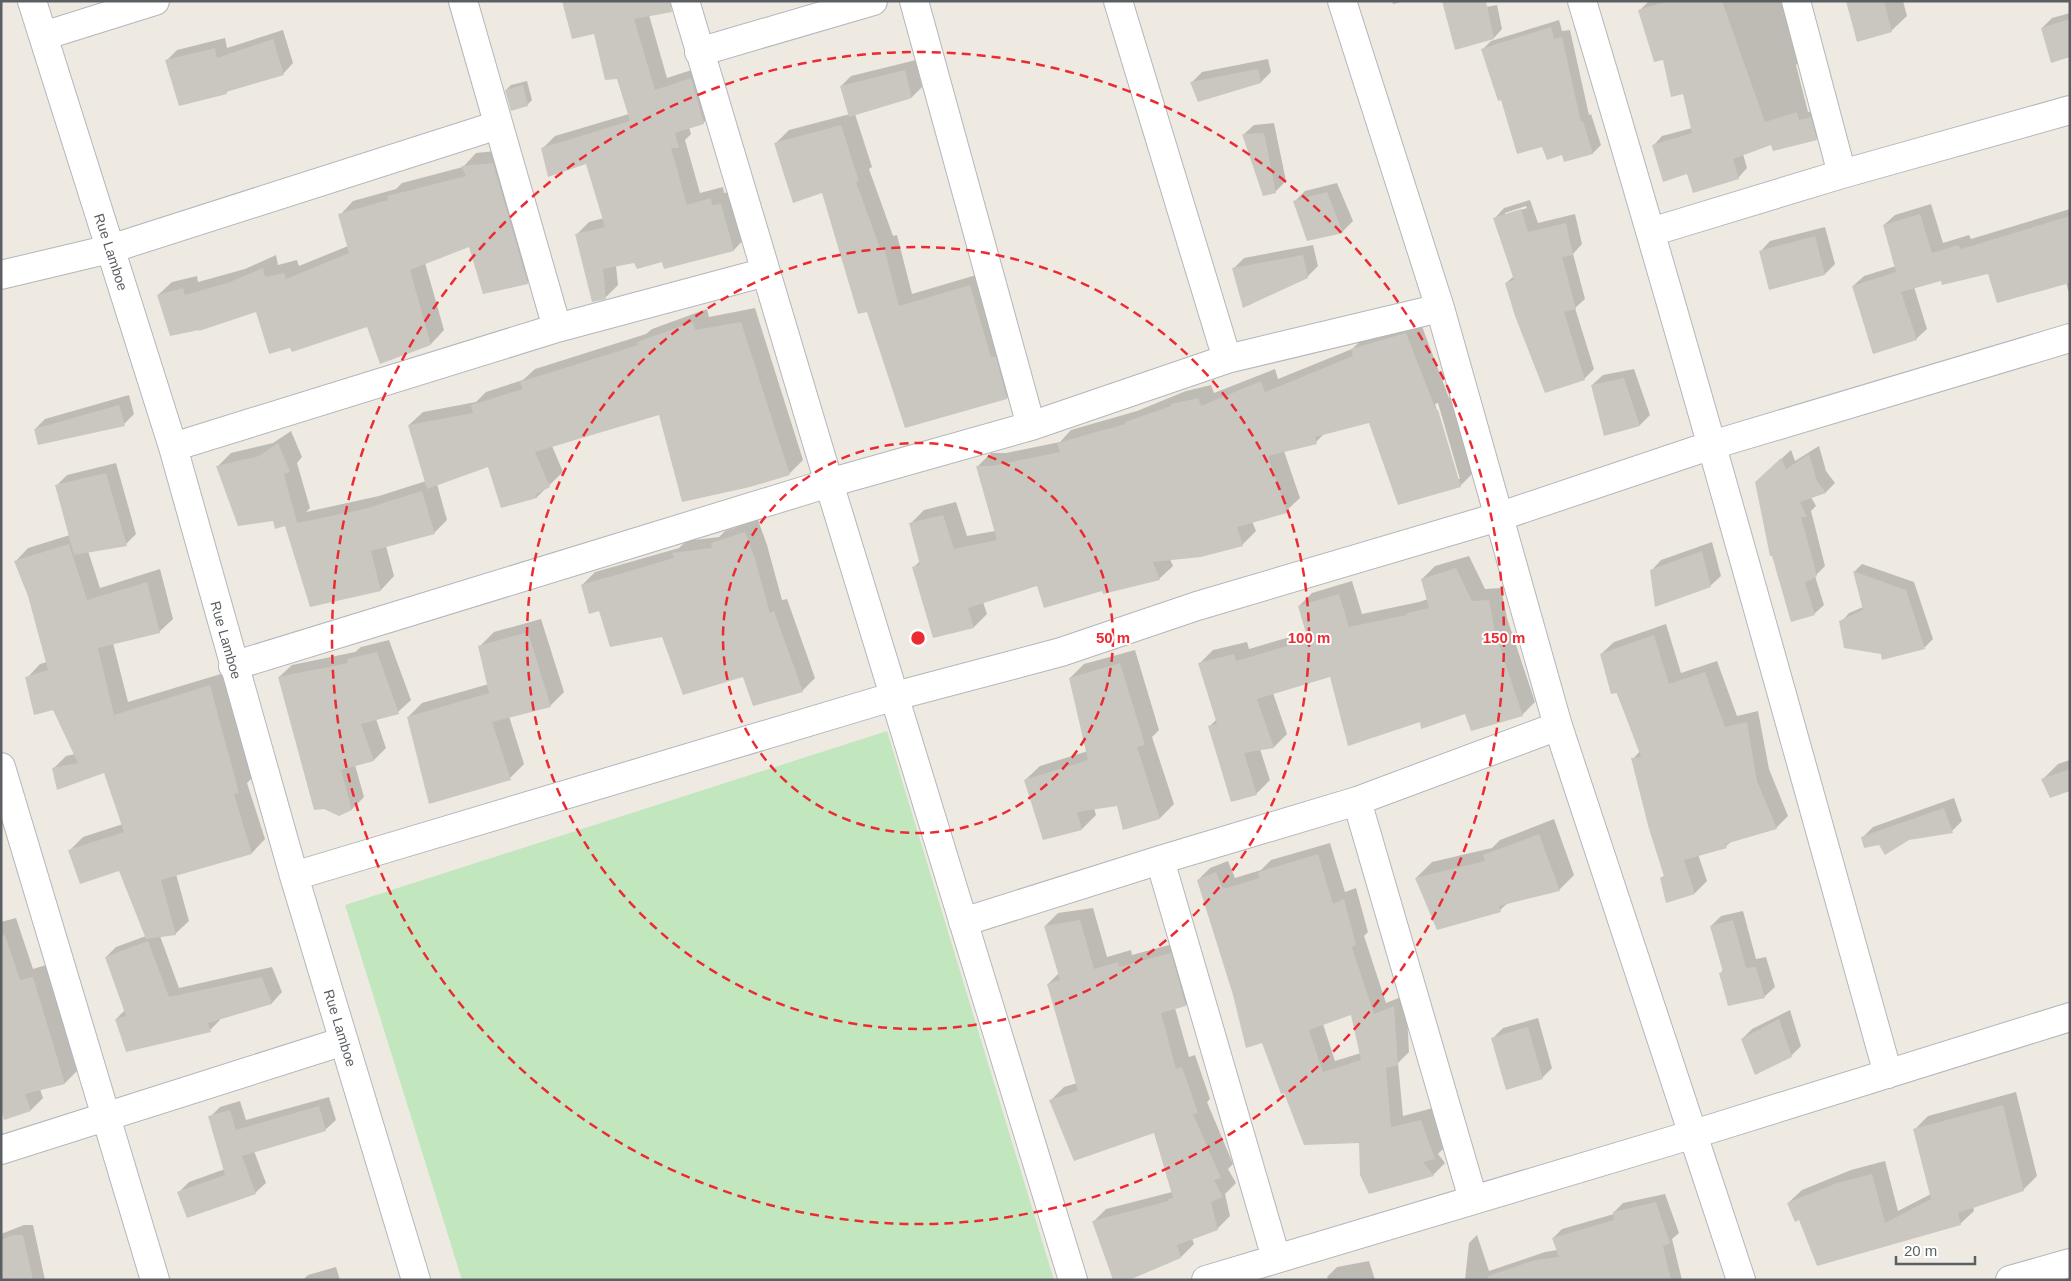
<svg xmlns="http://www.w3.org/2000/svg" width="2071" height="1281" viewBox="0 0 2071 1281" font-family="Helvetica,sans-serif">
<rect width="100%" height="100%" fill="#eeeae2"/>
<path fill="#c2e6be" d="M887,731L1054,1280H462L345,905Z"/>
<path fill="#0003" fill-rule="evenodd" d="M563,1H675L665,12L649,15L667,78L704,66L716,110L703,123L689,127L691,134L685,140L700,193L723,187L724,193L734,191L746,237L734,250L665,268L663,260L635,262L616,266L618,285L605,298L576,235L589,222L604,218L587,162L543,148L555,136L629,114L617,78L595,33Z
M1392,1H1405L1393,4Z
M1649,1H1784L1798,50L1795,53L1798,63L1796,65L1808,112L1820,109L1825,129L1816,139L1772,144L1743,154L1747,168L1738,178L1688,172L1653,146L1662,136L1692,128L1684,93L1639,11Z
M1847,1H1903L1907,16L1891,31Z
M1497,5L1502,29L1494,38L1481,8Z
M2070,13V56L2042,28L2052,18Z
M1559,20L1562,31L1570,30L1589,115L1591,114L1601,145L1593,153H1563L1543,145L1502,99L1483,49L1491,41Z
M283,30L293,63L283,74L229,90L226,93L167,60L177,50L225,38L227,48Z
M1268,59L1271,72L1261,82H1192L1202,72Z
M916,60L922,87L912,97L855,114L872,167L869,169L893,236L897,235L912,294L983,273L1020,385L1007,398L906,427L868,311L823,192L776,143L789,130L850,114L841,86L851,76Z
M527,81L532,100L527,105L506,90L511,85Z
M1274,123L1286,181L1275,192L1243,135L1254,125Z
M506,150L541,269L527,283L470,245L425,263L444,330L431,344L368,326L158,295L172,282L197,276L198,282L245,269L276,255L278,265L297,260L299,266L348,246L340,215L353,201L396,189L402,183L463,167L476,153Z
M1337,183L1353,221L1342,232L1295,201L1305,191Z
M1530,200L1538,223L1575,214L1582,244L1573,254L1585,299L1575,308L1594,369L1584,379L1506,283L1514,276L1495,218L1504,208ZM1526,206L1527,208L1505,215V213Z
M1931,204L1943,243L1969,235L1971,239L2070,209V297L2066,282L1989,272L1942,279L1914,287L1927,329L1916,339L1853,286L1864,276L1896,266L1884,225L1895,215Z
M1825,227L1835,264L1825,274L1760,252L1770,241Z
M1313,245L1318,266L1307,277L1234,268L1244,258Z
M755,308L803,460L789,474L660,414L552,446L563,472L537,497L502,506L488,465L437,484L447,520L434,533L386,546L394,576L381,590L311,606L286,525L274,519L218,466L231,453L273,443L291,431L302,457L297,463L310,508L306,512L379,496L426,481L409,425L423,412L476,402L486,392L523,380L535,369L646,334L652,329L707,309L709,317Z
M1420,321L1449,398L1452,397L1474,472L1460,486L1370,422L1325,433L1316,442L1284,451L1300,498L1286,511L1252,521L1256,531L1242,545L1170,559L1173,566L1159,579L1103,590L1038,584L983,602L987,614L974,627L934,636L913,568L920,561L911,523L924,510L956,502L967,536L995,531L978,466L991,453H1006L1060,442L1071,430L1137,411L1186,391L1211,385L1214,393L1275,369L1278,379L1352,349L1366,336ZM1438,403L1460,479H1457L1435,404Z
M1634,369L1650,415L1640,425L1604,434L1592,385L1603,375Z
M129,395L134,414L124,424L35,429L45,419Z
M1819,446L1826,471L1835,483L1826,492L1811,497L1816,506L1811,511L1825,566L1815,576L1824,605L1814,614L1766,473L1791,450L1795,461Z
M116,463L136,534L126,544L88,551L100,588L160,569L173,619L159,632L113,643L128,702L224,673L252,778L247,783L265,839L252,853L176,874L189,921L175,934L160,936L179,988L272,967L282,992L272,1003L219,1018L220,1020L210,1030L116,1019L125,1010L106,957L116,947L146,936L120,869L70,850L83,837L123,824L104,771L53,769L66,756L75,754L54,708L27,678L40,664L47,662L29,595L15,562L28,548L70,535L57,485L67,475Z
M758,520L767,545L782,600L787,599L815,678L802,691L744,675L663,636L600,610L582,585L595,572L679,548L686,541L719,537L725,531Z
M1712,542L1721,576L1710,586L1651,571L1661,560Z
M1469,556L1485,589L1501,588L1507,618L1535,702L1522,715L1466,712L1421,720L1330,676L1273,693L1287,734L1274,747L1260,749L1270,780L1257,793L1231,800L1209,727L1217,719L1200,663L1213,650L1247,642L1249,649L1307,632L1299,606L1312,593L1352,581L1362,614L1419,602L1428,599L1422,579L1435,566Z
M1862,564L1914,582L1933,639L1925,647L1883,658L1882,653L1841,622L1849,613L1863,607L1854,572Z
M541,619L564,692L550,706L509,716L524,764L510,778L408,717L422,703L489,684L480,646L494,632Z
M1666,624L1681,673L1717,661L1737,716L1758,711L1769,769L1788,816L1776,828L1732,841L1726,846L1698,854L1707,881L1695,893L1667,902L1661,878L1665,875L1633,759L1640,751L1601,654L1614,642Z
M389,640L411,700L398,712L376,719L386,748L374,760L355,765L364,797L352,809L339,814L279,677L292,665L355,652L361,647Z
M1135,650L1159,730L1152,737L1174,804L1160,818L1124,828L1117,805L1094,808L1096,815L1082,829L1025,780L1040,766L1088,751L1070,678L1084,664Z
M2070,760V789L2043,779L2058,764Z
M1954,798L1962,821L1952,831L1879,844L1863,837L1873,827Z
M1554,819L1574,875L1559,890L1509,902L1500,910L1416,878L1432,862L1492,848L1500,840Z
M1330,843L1345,892L1356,888L1368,932L1364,936L1386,1003L1406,995L1409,1052L1398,1063L1403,1116L1433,1108L1446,1146L1438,1154L1445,1163L1433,1175L1370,1193L1360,1142L1285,1092L1263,1042L1234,994L1198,880L1210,868L1228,861L1235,878L1261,870L1271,860ZM1352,1013L1361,1053L1335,1061L1323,1024Z
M1093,908L1107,957L1131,950L1132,955L1184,941L1199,992L1186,1005L1175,1008L1189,1057L1195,1055L1210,1099L1207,1102L1233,1164L1228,1169L1236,1183L1225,1194L1230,1216L1217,1229L1192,1238L1194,1244L1181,1257L1093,1222L1106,1209L1172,1192L1154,1132L1051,1100L1064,1087L1077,1083L1048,984L1059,973L1045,926L1058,913Z
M1743,911L1756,959L1766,957L1775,987L1764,997L1720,974L1723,970L1711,926L1721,916Z
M16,918L33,969L46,965L77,1071L65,1083L40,1089L43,1098L31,1110L5,1118L1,1103V922Z
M1790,1010L1801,1046L1791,1056L1742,1039L1752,1029Z
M1538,1018L1552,1068L1542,1078L1493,1038L1503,1028Z
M2016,1092L2037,1176L2023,1190L1973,1206L1974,1211L1960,1224L1818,1264L1800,1218L1788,1203L1802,1190L1851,1170L1885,1161L1898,1211L1931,1194L1914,1130L1928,1116Z
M329,1097L336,1120L325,1130L254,1151L266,1183L255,1193L179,1192L189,1182L225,1169L210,1117L220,1107L240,1101L246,1120Z
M1665,1194L1679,1233L1672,1239L1682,1280H1465L1469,1243L1477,1235L1489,1271L1545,1252L1557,1250L1553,1238L1562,1229L1614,1214V1212L1623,1203Z
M24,1225H33L45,1280H1V1234Z
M1369,1261L1375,1280H1328L1327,1277L1337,1267Z
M336,1267L340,1280H303L308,1275Z"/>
<path fill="#cac7c1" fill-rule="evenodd" d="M562,1H670L672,12L634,19L655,90L691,78L704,124L675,133L679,148H671L687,205L711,198L712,205L721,204L734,251L664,269L662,262L637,269L634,263L603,269L606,299L592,302L575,234L605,227L586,164L548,177L541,148L630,121L617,79L605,80L594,34L572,39Z
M1442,1H1486L1494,39L1455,50Z
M1668,1H1722L1765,122L1797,112L1799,120L1811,117L1817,140L1773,151L1771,145L1733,159L1739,179L1693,193L1687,174L1663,182L1652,145L1692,133L1683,94L1671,97L1663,60L1654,62L1638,10Z
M1846,1H1884L1892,32L1857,42Z
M2070,19V57L2051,63L2041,28Z
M1551,27L1554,39L1562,37L1581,122L1583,121L1593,154L1564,162L1562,155L1547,160L1542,147L1517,154L1501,100L1498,101L1481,49Z
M273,39L284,75L226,92L227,94L179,106L165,60L215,48L217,58Z
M1258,69L1261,83L1198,102L1190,82Z
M905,70L912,98L849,117L840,86Z
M523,85L528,106L511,111L505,90Z
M841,125L859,181L856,182L880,248L884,247L899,306L970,285L991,357H996L1007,399L905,428L867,312L858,314L822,193L793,203L774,143Z
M1264,133L1276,193L1263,196L1242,134Z
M493,163L528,284L483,294L469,247L410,270L431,345L380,364L367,327L292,352L290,348L269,354L256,312L199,331V330L170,336L157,295L183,288L185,295L230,282L263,268L265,277L284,273L286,279L349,253L338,214L388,200L387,196L466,176L461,166Z
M1327,192L1343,233L1307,241L1293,201Z
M1521,209L1528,232L1566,223L1573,255L1562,257L1576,309L1564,312L1585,380L1545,393L1515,316L1505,283L1514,280L1493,218Z
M1920,214L1932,253L1958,245L1961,249L2070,216V283L1997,303L1988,274L1942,285L1941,281L1901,292L1917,340L1873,354L1852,286L1896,272L1883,225Z
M1815,236L1825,275L1769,290L1759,251Z
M1303,255L1308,278L1243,308L1232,268Z
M693,322L695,330L741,322L790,475L750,487L682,502L659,415L535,452L550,487L536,494L537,498L501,508L488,467L427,489L408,425L473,413L471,405L523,389L520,382L638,345L637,342Z
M1406,333L1436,410H1438L1461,487L1398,505L1369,423L1315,437L1317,444L1268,456L1287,513L1237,527L1243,546L1201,557L1153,562L1160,580L1103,594L1102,591L1044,608L1037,586L968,608L974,628L933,638L912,567L920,565L909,523L943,515L954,549L997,540L976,466H992L1060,452L1057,443L1125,424V422L1171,406V404L1198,398L1201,406L1261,381L1265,392L1353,356L1351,349Z
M1624,378L1640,426L1604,436L1591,385Z
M119,405L125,426L38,445L34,429Z
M278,443L290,472L284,474L297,523L288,525L364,509L422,491L435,534L371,551L381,591L310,607L285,526L275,529L273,521L238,526L216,466L259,456Z
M1809,454L1817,481L1826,493L1800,502L1807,517H1801L1817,576L1805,583L1815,615L1791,622L1772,556H1770L1755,482L1781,458L1786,469Z
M106,473L127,546L74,555L55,485Z
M745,532L755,559L770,613L774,611L803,692L753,706L743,677L683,695L662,637L610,647L599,611L589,614L581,585L674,558L672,553L712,548L711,543Z
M69,544L87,600L147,582L160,633L98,648L114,715L210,685L239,793L234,794L252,854L161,880L176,935L146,939L119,871L80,884L68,850L124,832L104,773L57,790L52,768L78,763L53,710L34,715L25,677L48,670L28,596L14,561Z
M1702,551L1711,587L1655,607L1650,570Z
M1456,568L1472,601L1489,600L1495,632L1523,716L1471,731L1465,714L1421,729L1420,722L1348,746L1330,677L1257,699L1274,748L1244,753L1257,795L1231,802L1208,726L1217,724L1198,663L1234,654L1236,661L1308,640L1298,606L1339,594L1349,627L1407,615V613L1429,608L1421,579Z
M1853,571L1906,590L1925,649L1882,660L1881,654L1844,648L1839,621L1863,610Z
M528,632L551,707L492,722L511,780L429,804L407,717L489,693L478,646Z
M1654,635L1669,684L1705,672L1725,727L1747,722L1757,781L1777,829L1725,844L1727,848L1684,860L1695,894L1666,903L1660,878L1664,876L1649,829L1631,758L1641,757L1617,693L1611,694L1600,654Z
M377,652L399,714L361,724L374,761L341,770L352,810L339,816L324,809L314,810L278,677L348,663L347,659Z
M1120,663L1145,745L1137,747L1160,819L1123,830L1117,806L1077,812L1082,830L1043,840L1024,780L1088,760L1069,678Z
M2070,769V791L2050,798L2041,779Z
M1944,808L1953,833L1909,840L1885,855L1879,845L1864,848L1861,837Z
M1539,834L1560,891L1499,906L1501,912L1437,930L1415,878L1485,861L1483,855Z
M1318,854L1333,904L1344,899L1356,945L1352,947L1374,1014L1394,1006L1398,1065L1386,1068L1391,1127L1421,1120L1435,1159L1423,1162L1434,1176L1369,1194L1360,1175L1359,1143L1304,1145L1284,1093L1281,1094L1262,1043L1246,1048L1233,995L1197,880L1216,872L1223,889L1259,878L1258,872ZM1351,1015L1361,1060L1323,1072L1309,1030Z
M1080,920L1094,969L1118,962L1119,967L1171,953L1186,1006L1161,1013L1176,1069L1182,1067L1198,1113L1193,1114L1221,1178L1214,1180L1223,1197L1211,1202L1218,1230L1177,1245L1181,1258L1129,1280H1113L1092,1221L1169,1201L1168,1199L1173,1198L1154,1133L1074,1161L1049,1100L1078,1091L1047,984L1060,980L1044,926Z
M1733,920L1746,968L1756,967L1765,998L1728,1006L1719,973L1723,972L1710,926Z
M5,935L20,980L33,977L65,1084L25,1094L31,1111L4,1120L1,1108V936Z
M148,941L169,997L262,977L272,1004L208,1023L211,1032L126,1052L115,1019L126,1016L105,957Z
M1779,1019L1792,1057L1755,1075L1741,1039Z
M1528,1027L1543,1079L1506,1090L1491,1038Z
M2003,1105L2024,1191L1958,1213L1961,1225L1817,1266L1799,1220L1795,1222L1787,1203L1837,1183L1872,1174L1885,1223L1931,1199L1913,1129Z
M319,1106L326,1131L242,1156L256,1194L187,1218L177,1192L225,1175L208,1116L230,1110L236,1130Z
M1656,1202L1670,1243L1663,1246L1671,1280H1488V1276L1535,1260L1559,1257L1552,1238L1614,1220L1613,1212Z
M13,1235H23L33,1280H1V1240Z"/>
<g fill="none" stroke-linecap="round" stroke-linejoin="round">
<defs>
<path id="minor" d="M32,1L173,447L294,876L416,1280
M463,1L557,328
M685,1L829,483L1073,1280
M914,1L1031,426
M1118,1L1227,359
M1342,1L1440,308L1558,726L1741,1280
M1582,1C1689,357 1788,716 1888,1074
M1796,1L1842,174
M43,36L155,1
M699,52L873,1
M1651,232L1842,174L2070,110
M1,275L110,249L498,125
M173,447L557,328L766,272
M233,666L829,483L1031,426L1227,359L1440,308
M1,767L155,1280
M1357,801L1473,1199
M1160,860L1276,1258
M294,876L895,696L1061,652L1197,606L1498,517L1712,445L2070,338
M963,922L1160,860L1357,801L1558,726
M1,1150L344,1041
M1206,1280L1694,1134L2070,1017
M2010,1280L2070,1263"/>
</defs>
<use href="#minor" stroke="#b3b6ba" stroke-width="30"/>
<use href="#minor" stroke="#fff" stroke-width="28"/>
</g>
<g fill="none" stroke="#ec2a31" stroke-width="2.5" stroke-dasharray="9 6">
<circle cx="918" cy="638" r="195"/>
<circle cx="918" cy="638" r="391"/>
<circle cx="918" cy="638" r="586"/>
</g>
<g text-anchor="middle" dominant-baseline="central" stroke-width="4" stroke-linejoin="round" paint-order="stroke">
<g font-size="14" fill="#5a5f63" stroke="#fff">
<text transform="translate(111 252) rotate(72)">Rue Lamboe</text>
<text transform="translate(226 640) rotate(74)">Rue Lamboe</text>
<text transform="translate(340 1028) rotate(73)">Rue Lamboe</text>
</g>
</g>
<circle cx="918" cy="638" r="8" fill="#ec2a31" stroke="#fff" stroke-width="2.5"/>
<g font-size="15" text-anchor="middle" font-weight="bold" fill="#ec2a31" stroke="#fff" stroke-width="4" stroke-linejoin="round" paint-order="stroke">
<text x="1113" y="643">50 m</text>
<text x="1309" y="643">100 m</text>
<text x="1504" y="643">150 m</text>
</g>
<rect width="2071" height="1281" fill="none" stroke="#5a5f63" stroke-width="5"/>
<path d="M1896 1256v8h79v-8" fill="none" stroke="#5a5f63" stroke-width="2.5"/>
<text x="1904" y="1256" font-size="15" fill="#5a5f63" stroke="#ffffff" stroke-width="4" paint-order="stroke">20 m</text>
</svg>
